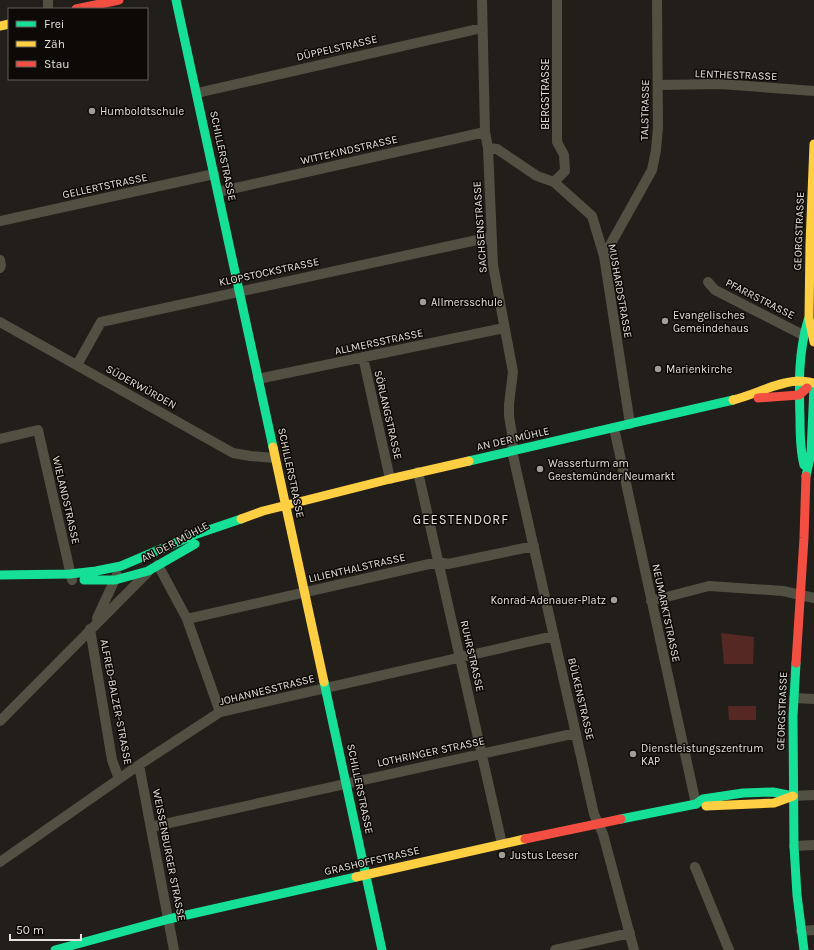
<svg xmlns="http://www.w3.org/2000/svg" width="814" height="950" viewBox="0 0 814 950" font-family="Karla,sans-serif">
<rect width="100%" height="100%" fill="#221e19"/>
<path fill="#562824" d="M721,633L754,637L753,664H724Z
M728,706H756V720H729Z"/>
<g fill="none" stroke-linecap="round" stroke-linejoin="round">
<path stroke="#525043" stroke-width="10" d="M48,0V9
M482,0L485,132L488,148L493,265L513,372L509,404V416L513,440L512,451L594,814L603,834L634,950
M658,85L720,84L814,91
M197,93L482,28
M488,148L497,149L537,176L554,182L592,216L604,256L630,424
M554,182L565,171L564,155L557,142V0
M218,192L485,132
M0,221L214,174
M604,256L652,170L656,150L658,127L657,0
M0,260L1,265L0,268
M708,282L715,290L803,335
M0,322L233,453L250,456L275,458
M363,357L390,479
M77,365L101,322L491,237
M258,379L504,328
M614,428L696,804
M0,439L38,430L72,580
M418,472L502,844
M158,565L187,619L220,712
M651,601L709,586L783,591L814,598
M97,618L117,575
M187,619L438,562L448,564L534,546
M90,629L112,760L119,779
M794,698L814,699
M0,721L148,572
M139,765L174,950
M793,796L814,795
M151,827L576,733
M794,846L814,845
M0,862L139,765L220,712L554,636
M695,867L729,950
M801,931L814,930
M555,950L630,933"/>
<path stroke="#16e098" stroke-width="9" d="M176,0L273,447
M469,461L733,400
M804,465C800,450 800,434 800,419C799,385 798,353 808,320
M806,476L811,453L814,387
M0,575L70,574L96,571L121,566L194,535L241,519
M84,580H115L148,571L195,544
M796,663L793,716L794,846L797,895L804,950
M324,682L382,950
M621,819L696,804L703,799L743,793L773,792L793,796
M55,950L169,919L356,877"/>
<path stroke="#ffcf43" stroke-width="9" d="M0,26L9,24
M814,144L810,244L809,318L814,342
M733,400C754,395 777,382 798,381C803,381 809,382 814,383
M273,447L324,682
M241,519L263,511L390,479L469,461
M706,806L774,803L793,796
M356,877L525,839"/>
<path stroke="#f24e42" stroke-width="9" d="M76,9L119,0
M758,398L799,395L807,388
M796,663L804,538L806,476
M525,839L621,819"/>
</g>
<g fill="#a19d96" stroke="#0c0906" stroke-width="1.5">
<circle cx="92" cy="111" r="4"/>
<circle cx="423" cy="302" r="4"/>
<circle cx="665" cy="321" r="4"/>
<circle cx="658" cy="369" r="4"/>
<circle cx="540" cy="469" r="4"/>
<circle cx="614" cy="600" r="4"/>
<circle cx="633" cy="754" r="4"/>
<circle cx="502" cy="855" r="4"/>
</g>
<g text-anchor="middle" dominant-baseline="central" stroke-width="3" stroke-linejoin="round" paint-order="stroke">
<g font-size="11" fill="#e6e1da" stroke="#0c0906">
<text transform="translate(337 48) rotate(-13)">DÜPPELSTRASSE</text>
<text transform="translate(736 75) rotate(2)">LENTHESTRASSE</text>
<text transform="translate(545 94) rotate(-90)">BERGSTRASSE</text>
<text transform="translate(645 110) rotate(-89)">TALSTRASSE</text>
<text transform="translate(349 150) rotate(-13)">WITTEKINDSTRASSE</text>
<text transform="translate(223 156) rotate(78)">SCHILLERSTRASSE</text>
<text transform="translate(105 186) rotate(-12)">GELLERTSTRASSE</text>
<text transform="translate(480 227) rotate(-94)">SACHSENSTRASSE</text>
<text transform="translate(799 231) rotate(-88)">GEORGSTRASSE</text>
<text transform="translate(269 272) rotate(-12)">KLOPSTOCKSTRASSE</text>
<text transform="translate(620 291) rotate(80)">MUSHARDSTRASSE</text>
<text transform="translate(760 299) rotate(27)">PFARRSTRASSE</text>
<text transform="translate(379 342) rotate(-12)">ALLMERSSTRASSE</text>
<text transform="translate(141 387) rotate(29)">SÜDERWÜRDEN</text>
<text transform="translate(388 415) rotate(77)">SÖRLANGSTRASSE</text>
<text transform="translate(513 439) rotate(-13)">AN DER MÜHLE</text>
<text transform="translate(291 473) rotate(78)">SCHILLERSTRASSE</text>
<text transform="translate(66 500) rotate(77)">WIELANDSTRASSE</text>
<text transform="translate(175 542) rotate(-28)">AN DER MÜHLE</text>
<text transform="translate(357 568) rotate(-13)">LILIENTHALSTRASSE</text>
<text transform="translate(666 613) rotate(78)">NEUMARKTSTRASSE</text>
<text transform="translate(472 656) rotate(77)">RUHRSTRASSE</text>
<text transform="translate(267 690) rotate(-14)">JOHANNESSTRASSE</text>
<text transform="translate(581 699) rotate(77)">BÜLKENSTRASSE</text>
<text transform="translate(116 702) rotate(79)">ALFRED-BALZER-STRASSE</text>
<text transform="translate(782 711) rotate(-88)">GEORGSTRASSE</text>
<text transform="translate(431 752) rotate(-12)">LOTHRINGER STRASSE</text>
<text transform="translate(360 789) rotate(78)">SCHILLERSTRASSE</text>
<text transform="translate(169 855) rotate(79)">WEISSENBURGER STRASSE</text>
<text transform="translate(372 861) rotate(-13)">GRASHOFFSTRASSE</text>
</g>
<g font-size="11" fill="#e6e1da" stroke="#0c0906" text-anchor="start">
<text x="100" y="111">Humboldtschule</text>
<text x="431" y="302">Allmersschule</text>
<text x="673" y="315">Evangelisches<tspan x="673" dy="13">Gemeindehaus</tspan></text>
<text x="666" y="369">Marienkirche</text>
<text x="548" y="463">Wasserturm am<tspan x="548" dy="13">Geestemünder Neumarkt</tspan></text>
<text x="606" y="600" text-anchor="end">Konrad-Adenauer-Platz</text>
<text x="641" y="748">Dienstleistungszentrum<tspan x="641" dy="13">KAP</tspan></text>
<text x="510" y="855">Justus Leeser</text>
</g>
<g font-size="13" letter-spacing="1" fill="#e6e1da" stroke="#0c0906">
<text x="461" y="519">GEESTENDORF</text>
</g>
</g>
<rect x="8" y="8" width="140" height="72" fill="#0c0906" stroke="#635f5b"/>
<rect x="16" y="21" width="20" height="6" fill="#16e098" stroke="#635f5b"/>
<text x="44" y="28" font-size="12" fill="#e6e1da">Frei</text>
<rect x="16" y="41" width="20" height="6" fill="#ffcf43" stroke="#635f5b"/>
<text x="44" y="48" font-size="12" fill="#e6e1da">Zäh</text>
<rect x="16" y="61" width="20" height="6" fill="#f24e42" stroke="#635f5b"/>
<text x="44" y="68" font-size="12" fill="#e6e1da">Stau</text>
<path d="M10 934v6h71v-6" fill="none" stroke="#e6e1da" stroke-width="2"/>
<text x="16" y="934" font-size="12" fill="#e6e1da" stroke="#0c0906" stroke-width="3" paint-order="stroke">50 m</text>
</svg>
